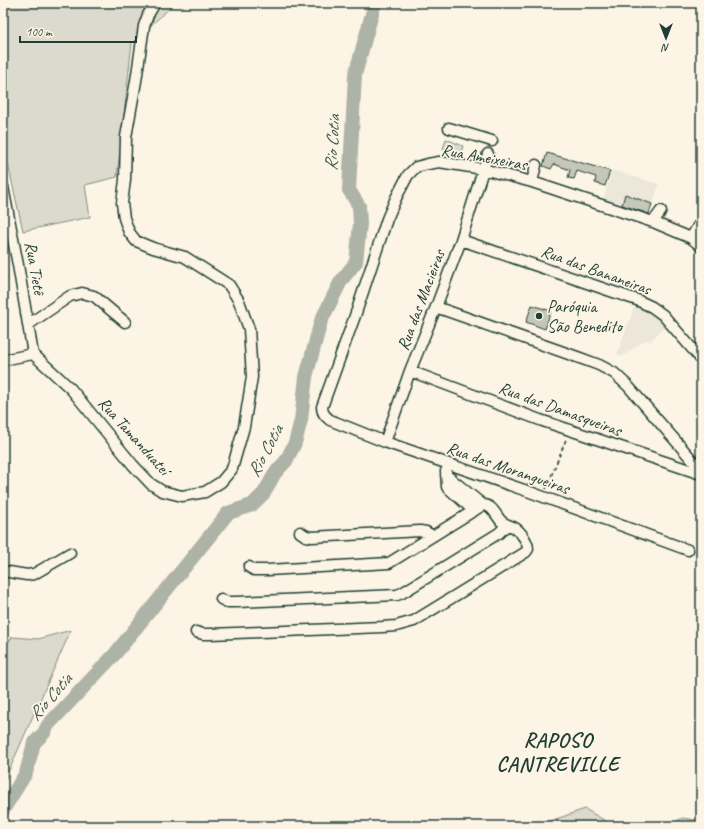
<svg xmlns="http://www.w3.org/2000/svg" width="704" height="829" viewBox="0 0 704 829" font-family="Caveat,sans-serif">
<rect width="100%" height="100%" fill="#fcf5e5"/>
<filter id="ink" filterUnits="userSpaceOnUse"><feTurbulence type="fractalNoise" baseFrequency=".025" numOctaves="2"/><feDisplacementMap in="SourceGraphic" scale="8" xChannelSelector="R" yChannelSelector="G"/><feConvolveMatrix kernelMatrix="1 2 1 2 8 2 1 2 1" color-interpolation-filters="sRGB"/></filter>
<g filter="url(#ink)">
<path fill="#ece7d8" d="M612,170L659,184L649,217L603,201Z
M635,305L652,311L667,325L650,341L645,340L622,357L617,354Z"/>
<path fill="#dcdacc" stroke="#7e8c80" d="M3,3H175L132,43L117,177L85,185L90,217L23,231L3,142Z
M446,139L463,146L460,155L443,149Z
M71,630L3,784V650L12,637L38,639Z
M585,809L614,826H529L553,820Z
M682,818L701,821V826H669Z"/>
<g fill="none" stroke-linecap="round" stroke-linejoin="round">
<path stroke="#aeb3a7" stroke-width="14" d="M3,810L26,773L34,743L44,733L48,725L115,654L228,513L252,505L264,493L275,473L286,461L295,443L301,420L306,377L321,321L341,281L356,262L360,224L359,206L349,190L355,75L375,3"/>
</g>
<path fill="#c5c7b9" stroke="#1f3d34" d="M547,153L610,171L605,186L595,183L596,177L577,171L574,179L568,178L570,170L554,164L551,169L543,166Z
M625,194L652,204L649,214L622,205Z
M532,305L551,311L545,329L526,322Z"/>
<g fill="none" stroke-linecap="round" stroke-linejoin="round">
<defs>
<path id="minor" d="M449,128L492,141
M532,182L536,165
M3,187L18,265L33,354
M653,222L661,211
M691,238L698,226
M461,240L637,300L652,307L663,315L701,359
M436,307L580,358L599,365L614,373L628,386L701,470
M29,324L70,296L82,293L94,296L125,322
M33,354L71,389L133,465L151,484L162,491L182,496L205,492L221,482L232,469L244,427L252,377L249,329L239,301L229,285L185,257L153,248L136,241L129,232L124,218L122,203L125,180L126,137L136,81L144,26L148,15L155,3
M3,360L33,354
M410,371L540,420L701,474
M385,442L410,371L436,307L461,240L488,154
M446,471L447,487L474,511
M300,532L306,536L312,537L420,531L426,532L433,536
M688,550L530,492L385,442L330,420C325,416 322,413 322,407L356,313L387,219L396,198L408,175L416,167L428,164L439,162L483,169L532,182L653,222L691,238L701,246
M249,567L254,570H268L389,563L483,505
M3,571L27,575L34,574L70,553
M221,599L227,602H236L397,595L402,593L499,533L507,525
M196,632L203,634H210L382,627L396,626L414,621L526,552L528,549C528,542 521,532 515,528C510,525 505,525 501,521C495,514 492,505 483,505L446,475"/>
</defs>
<use href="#minor" stroke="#1f3d34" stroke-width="13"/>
<path stroke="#1f3d34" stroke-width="1.5" stroke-dasharray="4 3" stroke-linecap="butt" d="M546,489L567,437"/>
<use href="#minor" stroke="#fcf5e5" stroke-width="10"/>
</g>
</g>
<circle fill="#1f3d34" stroke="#fcf5e5" stroke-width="1.5" cx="539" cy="316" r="4"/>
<g text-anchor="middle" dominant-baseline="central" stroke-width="3.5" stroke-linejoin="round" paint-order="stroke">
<g font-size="17" fill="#1f3d34" stroke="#fcf5e5">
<text transform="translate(484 157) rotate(10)">Rua Ameixeiras</text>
<text transform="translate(35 268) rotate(80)">Rua Tietê</text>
<text transform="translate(596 270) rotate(20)">Rua das Bananeiras</text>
<text transform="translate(421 300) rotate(-69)">Rua das Macieiras</text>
<text transform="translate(560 409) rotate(20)">Rua das Damasqueiras</text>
<text transform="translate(134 436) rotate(48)">Rua Tamanduateí</text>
<text transform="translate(508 468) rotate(19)">Rua das Morangueiras</text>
</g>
<g font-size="17" fill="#1f3d34" stroke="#fcf5e5" text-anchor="start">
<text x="547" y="306">Paróquia<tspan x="547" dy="20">São Benedito</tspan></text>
</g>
<g font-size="18" font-style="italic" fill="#435a51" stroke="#fcf5e5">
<text transform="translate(332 143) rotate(-87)">Rio Cotia</text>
<text transform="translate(265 451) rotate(-62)">Rio Cotia</text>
<text transform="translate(50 697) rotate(-49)">Rio Cotia</text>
</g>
<g font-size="21" font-weight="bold" letter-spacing="1" fill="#1f3d34" stroke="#fcf5e5">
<text x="558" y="740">RAPOSO<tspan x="558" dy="24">CANTREVILLE</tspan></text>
</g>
</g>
<rect width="704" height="829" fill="none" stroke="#fcf5e5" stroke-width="16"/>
<rect x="8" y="8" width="688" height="813" fill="none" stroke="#1f3d34" stroke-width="1.5" filter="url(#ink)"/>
<g transform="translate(666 38) rotate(180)" stroke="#fcf5e5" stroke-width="3" paint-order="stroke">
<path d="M0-3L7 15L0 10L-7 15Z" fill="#1f3d34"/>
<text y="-6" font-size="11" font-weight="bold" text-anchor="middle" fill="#1f3d34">N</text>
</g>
<path d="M20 36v6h116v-6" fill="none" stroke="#1f3d34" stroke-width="2"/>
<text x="26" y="36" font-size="12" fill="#1f3d34" stroke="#fcf5e5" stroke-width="3" paint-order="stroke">100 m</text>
</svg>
